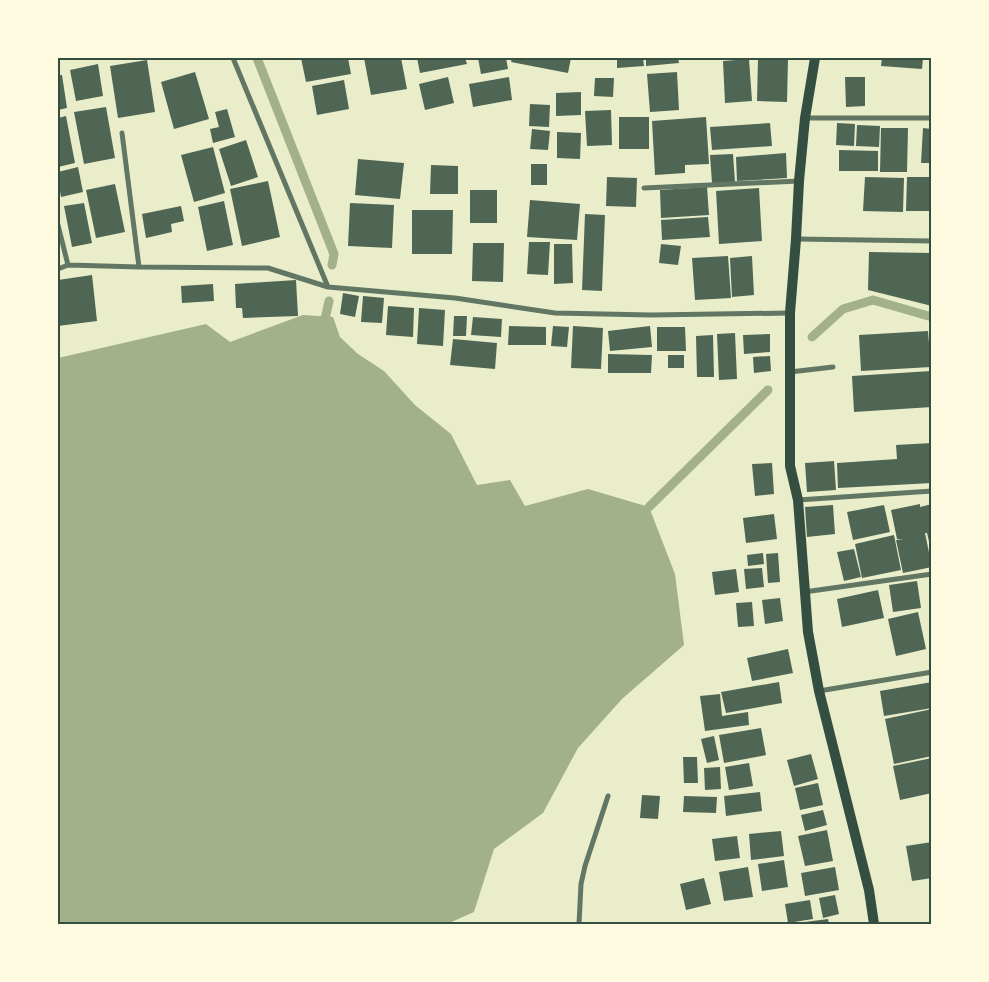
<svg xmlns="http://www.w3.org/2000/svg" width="989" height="982" viewBox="0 0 989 982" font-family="'IBM Plex Serif',serif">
<rect width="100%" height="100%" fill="#e9edc9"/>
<path fill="#a3b18a" d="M303,315L333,317L340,337L358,354L384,371L415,405L451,434L477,485L510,480L525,506L588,489L649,507L675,574L684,645L622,699L578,748L543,813L494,849L474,912L447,924H58V358L206,324L230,342Z"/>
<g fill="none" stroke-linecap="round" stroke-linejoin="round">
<path stroke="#a3b18a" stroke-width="9" d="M257,58L334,254L332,265
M323,328L329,301
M812,337L843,309L873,300L932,317
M649,507L768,390"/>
</g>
<path fill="#4f6655" d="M301,58H348L351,74L306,82Z
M364,58H401L407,89L371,95Z
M417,58H465L467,64L420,73Z
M478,58H506L508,69L481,74Z
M512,58H571L568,73L511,62Z
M617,58H643L644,66L617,68Z
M646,58H678L679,63L646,66Z
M758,58L788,59L787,102L757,101Z
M882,58H923L922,69L881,66Z
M749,59L752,101L725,103L723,61Z
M147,60L155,112L118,118L110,66Z
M98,64L103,96L76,101L70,70Z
M195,72L209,119L174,129L161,82Z
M677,72L679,110L650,112L647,74Z
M58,75H62L67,108L58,110Z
M448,77L454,103L425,110L419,84Z
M509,77L512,100L473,107L469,84Z
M845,77H865V106L846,107Z
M595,78H614L613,97L594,96Z
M344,80L349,109L317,115L312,86Z
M581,92V115L556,116V93Z
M530,104L550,105L549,127L529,126Z
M106,107L115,158L84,164L74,112Z
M227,109L235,137L213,143L210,129L219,127L215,112Z
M611,110L612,145L587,146L585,111Z
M66,116L75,163L58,167V118Z
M619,117H649V149H619Z
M706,117L709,164L685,165V173L655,175L652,121Z
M770,123L772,146L712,150L710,127Z
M837,123L855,124L854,146L836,145Z
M857,125L880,126L879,147L856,146Z
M881,128H908L907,172H880Z
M923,128L932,129V163H921Z
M532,129L550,131L548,150L530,149Z
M557,132L581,133L580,159L557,158Z
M246,140L258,177L231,186L219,149Z
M213,147L225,193L194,202L181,155Z
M839,150L878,151V171H839Z
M786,153L787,178L737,181L736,157Z
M733,154L735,182L712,183L710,155Z
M358,159L404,163L400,199L355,195Z
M531,164H547V185H531Z
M431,165L458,166V194H430Z
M78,167L83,192L61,197L58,180V172Z
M607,177L637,178L636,207L606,206Z
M865,177L904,178L903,212L863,211Z
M907,177H932V211H906Z
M268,181L280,237L242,246L230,189Z
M115,184L125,232L96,238L86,190Z
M707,187L709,215L661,218L660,190Z
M759,188L762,241L719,244L716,191Z
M470,190H497V223H470Z
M530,200L580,204L577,240L527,237Z
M224,201L233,245L207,251L198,207Z
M84,203L92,243L72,247L64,206Z
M350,203L394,205L392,248L348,246Z
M181,206L184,221L171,224L172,232L146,238L142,214Z
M412,210H453L452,254H412Z
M585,214L605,215L602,291L582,290Z
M708,217L710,237L662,240L661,220Z
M529,242H550L548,275L527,274Z
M473,243H504L503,282L472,281Z
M554,244H572L573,283L554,284Z
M661,244L681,246L678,265L659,263Z
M869,252L932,253V306L868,290Z
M728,256L731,298L695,300L692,258Z
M752,256L754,295L732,297L730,258Z
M92,275L97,321L58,326V280Z
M296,280L298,316L243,318L242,308H236L235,284Z
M213,284L214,301L182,303L181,286Z
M343,293L359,296L355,317L340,314Z
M363,296L384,298L382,323L361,322Z
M388,306L414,308L413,337L386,335Z
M419,308L445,310L443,346L417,344Z
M454,316H467L466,336H453Z
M473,317L502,319L501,337L471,335Z
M509,326L546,327V345H508Z
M553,326L569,327L567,347L551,346Z
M573,326L603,328L601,369L571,368Z
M650,326L652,347L610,351L608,331Z
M657,327H685L686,351H657Z
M928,331L931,367L861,371L859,335Z
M735,333L737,379L719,380L717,334Z
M770,334V352L744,354L743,335Z
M713,335L714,377H697L696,336Z
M453,339L497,343L495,369L450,365Z
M608,354L652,355L651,373H608Z
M668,355H684V368H668Z
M770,356L771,371L754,373L753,357Z
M931,371L932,407L854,412L852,376Z
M932,443V483L838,488L837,463L897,459L896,445Z
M834,461L836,490L807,492L805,463Z
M772,463L774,494L755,496L752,464Z
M920,504V507L932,504V549L931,550L927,533H925L932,567L903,573L896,540L903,539H897L891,510Z
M833,505L835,534L807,537L805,507Z
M884,505L890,532L853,540L847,512Z
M774,514L777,539L746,543L743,518Z
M894,535L901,570L862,578L855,544Z
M854,549L861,577L844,581L837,552Z
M763,553L764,564L748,566L747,555Z
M778,553L780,582L768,583L766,554Z
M762,568L764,587L746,589L744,569Z
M736,569L739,592L715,595L712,572Z
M917,581L921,608L893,612L889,585Z
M878,590L884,618L842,627L837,599Z
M780,598L783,621L765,624L762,600Z
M752,602L754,626L738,627L736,603Z
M918,612L926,649L896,656L888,619Z
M788,649L793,673L752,681L747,658Z
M779,682L782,703L726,713L721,692Z
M932,682V708L884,716L880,691Z
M720,694L722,716L748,712L749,725L705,731L700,696Z
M932,709V756L894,764L885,719Z
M761,728L766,755L724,763L719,735Z
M714,736L719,760L707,763L701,739Z
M811,754L818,779L794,786L787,760Z
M683,757H697L698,783H684Z
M932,758V793L900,800L893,766Z
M749,763L753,786L729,790L725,767Z
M720,767L721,789L705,790L704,768Z
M818,783L823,805L800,810L795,788Z
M760,792L762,811L726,816L724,796Z
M642,795L660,796L658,819L640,818Z
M684,796L717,797L716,813L683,812Z
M823,810L827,825L805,831L801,815Z
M827,830L833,861L805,866L798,836Z
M781,831L784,856L751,860L749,834Z
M737,836L740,858L715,861L712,839Z
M932,842V878L912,881L906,846Z
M784,860L788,887L762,891L758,864Z
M748,867L753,897L724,901L719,872Z
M835,867L839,890L805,896L801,873Z
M704,878L711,904L686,910L680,884Z
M835,895L839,914L823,918L819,898Z
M810,900L813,919L788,923L785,904Z
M828,919L829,924H797V923Z"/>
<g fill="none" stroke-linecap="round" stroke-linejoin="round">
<path stroke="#617663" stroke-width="5" d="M233,58L328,287
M805,118H932
M122,133L139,267
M644,188L799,181
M58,225L68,265
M796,239L932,241
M58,269L68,265L139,267L268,268L328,287L455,298L555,313L651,315L790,313
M790,372L833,367
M798,500L932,491
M804,592L932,574
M819,691L932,672
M579,924L581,884L585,866L608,796"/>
<path stroke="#344e41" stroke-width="10" d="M815,58L805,118L799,181L796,239L790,313V466L798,500L808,632L819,691L869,890L874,924"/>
</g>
<rect width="989" height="982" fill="none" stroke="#fefae0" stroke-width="118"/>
<rect x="59" y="59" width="871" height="864" fill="none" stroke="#344e41" stroke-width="2"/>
</svg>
